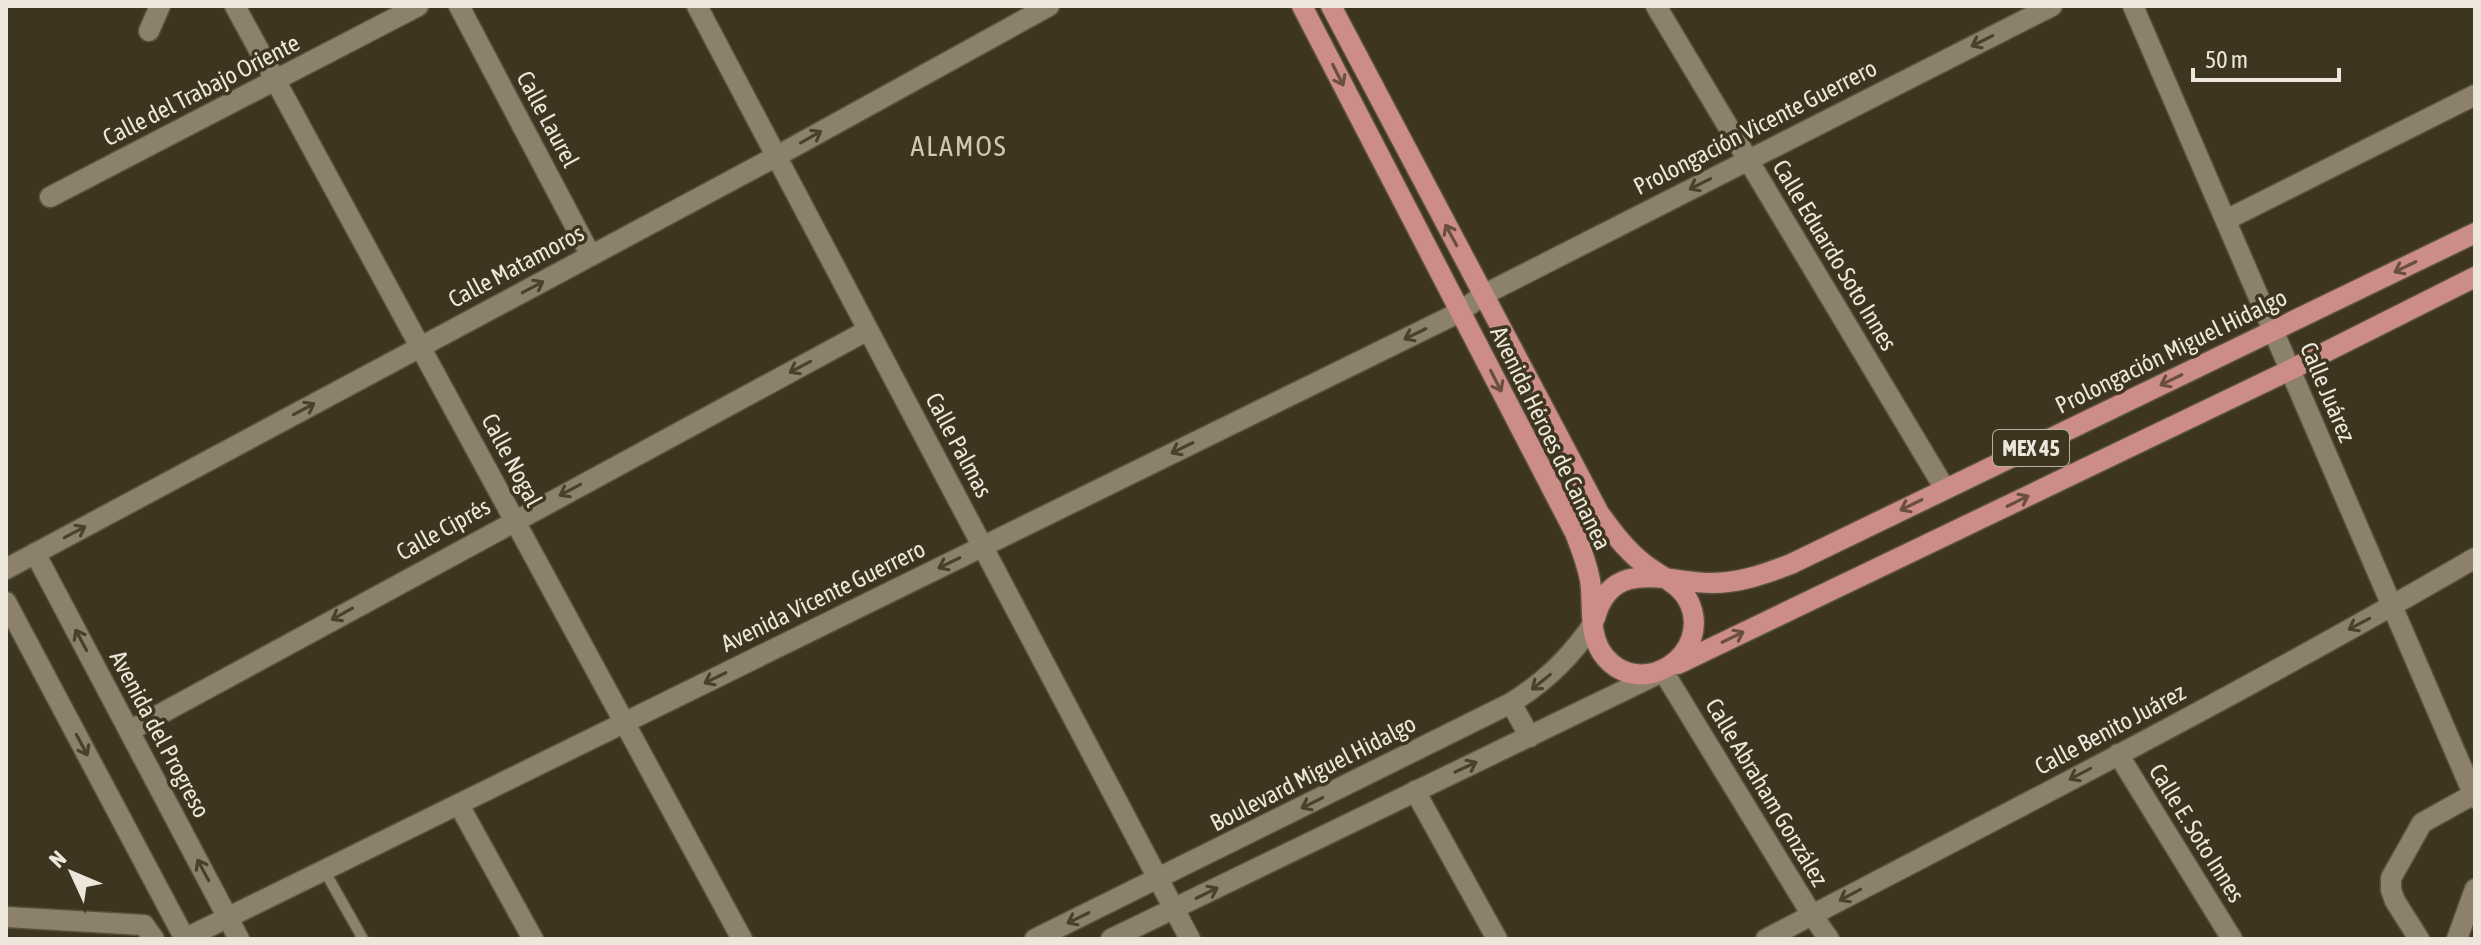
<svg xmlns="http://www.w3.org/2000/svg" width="2481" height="945" viewBox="0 0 2481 945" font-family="'Asap Condensed',sans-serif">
<rect width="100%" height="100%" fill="#3e3521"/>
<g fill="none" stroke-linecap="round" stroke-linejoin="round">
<defs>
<path id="lane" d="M324,870L363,939"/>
<path id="street" d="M235,6L742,939
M459,6L591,256
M697,6L1190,939
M1656,6L1945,489
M2133,6L2475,798
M149,31L160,6
M50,197L418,6
M2226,220L2475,95
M1483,295L2052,6
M35,553L239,939
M6,569L777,156L1049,6
M6,602L185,939
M1663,671L1812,915L1829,939
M129,731L868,330
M2118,754L2232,939
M1415,791L1497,939
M459,805L533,939
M6,917L144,925L154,939
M1766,939C2004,815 2243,693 2475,558
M2419,939L2395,901L2391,890V878L2422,823L2474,794
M2457,939L2475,889"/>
<path id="secondary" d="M1511,703L1530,737
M184,939L1460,312L1483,295
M1035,939L1511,703C1545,682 1571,657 1593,624
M1111,939L1662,672"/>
<path id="primary" d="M1302,6L1575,533C1581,548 1587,564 1590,580C1594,605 1587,636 1605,657C1642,701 1713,654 1689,602C1680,583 1659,576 1643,563C1625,549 1612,531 1599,513L1331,6
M1595,618C1612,556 1667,583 1712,583C1740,583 1765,574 1791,564L2475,233
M1678,664L2290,370L2475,277"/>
</defs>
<use href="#lane" stroke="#59513f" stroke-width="13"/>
<use href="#street" stroke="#59513f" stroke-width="23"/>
<use href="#secondary" stroke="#59513f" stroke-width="23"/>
<use href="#primary" stroke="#59513f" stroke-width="23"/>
<use href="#lane" stroke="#8c826b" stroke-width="10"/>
<use href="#street" stroke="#8c826b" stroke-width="20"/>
<use href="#secondary" stroke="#8c826b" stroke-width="20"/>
<use href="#primary" stroke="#cc8c87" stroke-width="20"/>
</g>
<defs><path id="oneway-shaft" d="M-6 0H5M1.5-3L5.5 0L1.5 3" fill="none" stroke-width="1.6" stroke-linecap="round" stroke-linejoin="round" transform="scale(2)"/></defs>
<g stroke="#4a412c">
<use href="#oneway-shaft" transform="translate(1982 41) rotate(153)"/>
<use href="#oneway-shaft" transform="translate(811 137) rotate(-29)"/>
<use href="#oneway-shaft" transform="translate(1700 184) rotate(153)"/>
<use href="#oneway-shaft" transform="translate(533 287) rotate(-28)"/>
<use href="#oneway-shaft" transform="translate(1415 334) rotate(154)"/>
<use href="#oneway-shaft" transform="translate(800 367) rotate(152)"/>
<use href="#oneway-shaft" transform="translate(304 409) rotate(-28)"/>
<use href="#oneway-shaft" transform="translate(1182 448) rotate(154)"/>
<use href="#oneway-shaft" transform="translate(570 490) rotate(152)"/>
<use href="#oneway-shaft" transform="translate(75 532) rotate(-28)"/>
<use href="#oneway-shaft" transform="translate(949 563) rotate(154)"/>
<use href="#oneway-shaft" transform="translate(342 614) rotate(151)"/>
<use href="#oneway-shaft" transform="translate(2359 624) rotate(152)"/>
<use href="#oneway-shaft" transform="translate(81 640) rotate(-118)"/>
<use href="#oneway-shaft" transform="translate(715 678) rotate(154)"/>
<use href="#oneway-shaft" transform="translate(1541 682) rotate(141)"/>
<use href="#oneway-shaft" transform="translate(82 745) rotate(62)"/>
<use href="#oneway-shaft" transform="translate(1466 767) rotate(-25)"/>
<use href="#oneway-shaft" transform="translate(2080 774) rotate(152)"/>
<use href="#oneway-shaft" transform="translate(1312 803) rotate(153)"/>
<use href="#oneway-shaft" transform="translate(203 870) rotate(-118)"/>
<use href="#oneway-shaft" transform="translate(1207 893) rotate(-26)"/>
<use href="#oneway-shaft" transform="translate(1850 895) rotate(152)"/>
<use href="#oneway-shaft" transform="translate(1078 918) rotate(154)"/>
</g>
<g stroke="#694f40">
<use href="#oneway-shaft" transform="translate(1338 75) rotate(63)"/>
<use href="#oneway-shaft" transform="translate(1451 235) rotate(-118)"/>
<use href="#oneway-shaft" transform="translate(2405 267) rotate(154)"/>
<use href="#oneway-shaft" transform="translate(2171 380) rotate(154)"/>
<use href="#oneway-shaft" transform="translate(1496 381) rotate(63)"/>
<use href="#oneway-shaft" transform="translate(2018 501) rotate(-26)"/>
<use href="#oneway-shaft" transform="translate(1911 505) rotate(154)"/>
<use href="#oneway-shaft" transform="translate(1733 637) rotate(-26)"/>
</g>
<g text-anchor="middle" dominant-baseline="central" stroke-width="7" stroke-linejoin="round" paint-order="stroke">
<rect fill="#3e3521" stroke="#b8b2a3" stroke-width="2" x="1993" y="430" width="76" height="36" rx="6"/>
<g font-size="22" font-weight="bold" fill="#ede7db">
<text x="2031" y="448">MEX 45</text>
</g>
<g font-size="24" fill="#ede7db" stroke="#3e3521">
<text transform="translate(201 90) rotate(-27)">Calle del Trabajo Oriente</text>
<text transform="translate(548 119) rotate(62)">Calle Laurel</text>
<text transform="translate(1755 127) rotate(-27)">Prolongación Vicente Guerrero</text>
<text transform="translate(1835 255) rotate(59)">Calle Eduardo Soto Innes</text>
<text transform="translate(516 266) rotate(-28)">Calle Matamoros</text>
<text transform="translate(2171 351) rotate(-26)">Prolongación Miguel Hidalgo</text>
<text transform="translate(2328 392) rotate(67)">Calle Juárez</text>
<text transform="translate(1551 438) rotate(64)">Avenida Héroes de Cananea</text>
<text transform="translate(959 445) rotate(62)">Calle Palmas</text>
<text transform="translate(512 460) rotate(62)">Calle Nogal</text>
<text transform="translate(443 529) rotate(-29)">Calle Ciprés</text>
<text transform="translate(823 596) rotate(-26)">Avenida Vicente Guerrero</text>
<text transform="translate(2110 729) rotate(-28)">Calle Benito Juárez</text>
<text transform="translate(160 734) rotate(62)">Avenida del Progreso</text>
<text transform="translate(1313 773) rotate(-27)">Boulevard Miguel Hidalgo</text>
<text transform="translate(1767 792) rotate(59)">Calle Abraham González</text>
<text transform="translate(2197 833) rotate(58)">Calle E. Soto Innes</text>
</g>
<g font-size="28" letter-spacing="2" fill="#d3c8af" stroke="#3e3521">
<text x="959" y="146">ALAMOS</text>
</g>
</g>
<rect width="2481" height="945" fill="none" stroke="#ede7db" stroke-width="16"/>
<g transform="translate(72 873) rotate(314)" stroke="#3e3521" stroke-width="6" paint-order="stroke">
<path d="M0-6L14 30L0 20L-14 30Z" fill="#ede7db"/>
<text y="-12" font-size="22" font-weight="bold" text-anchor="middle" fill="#ede7db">N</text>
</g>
<path d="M2193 68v12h146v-12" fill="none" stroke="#ede7db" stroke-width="4"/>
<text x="2205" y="68" font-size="24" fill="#ede7db" stroke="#3e3521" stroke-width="6" paint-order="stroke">50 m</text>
</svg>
